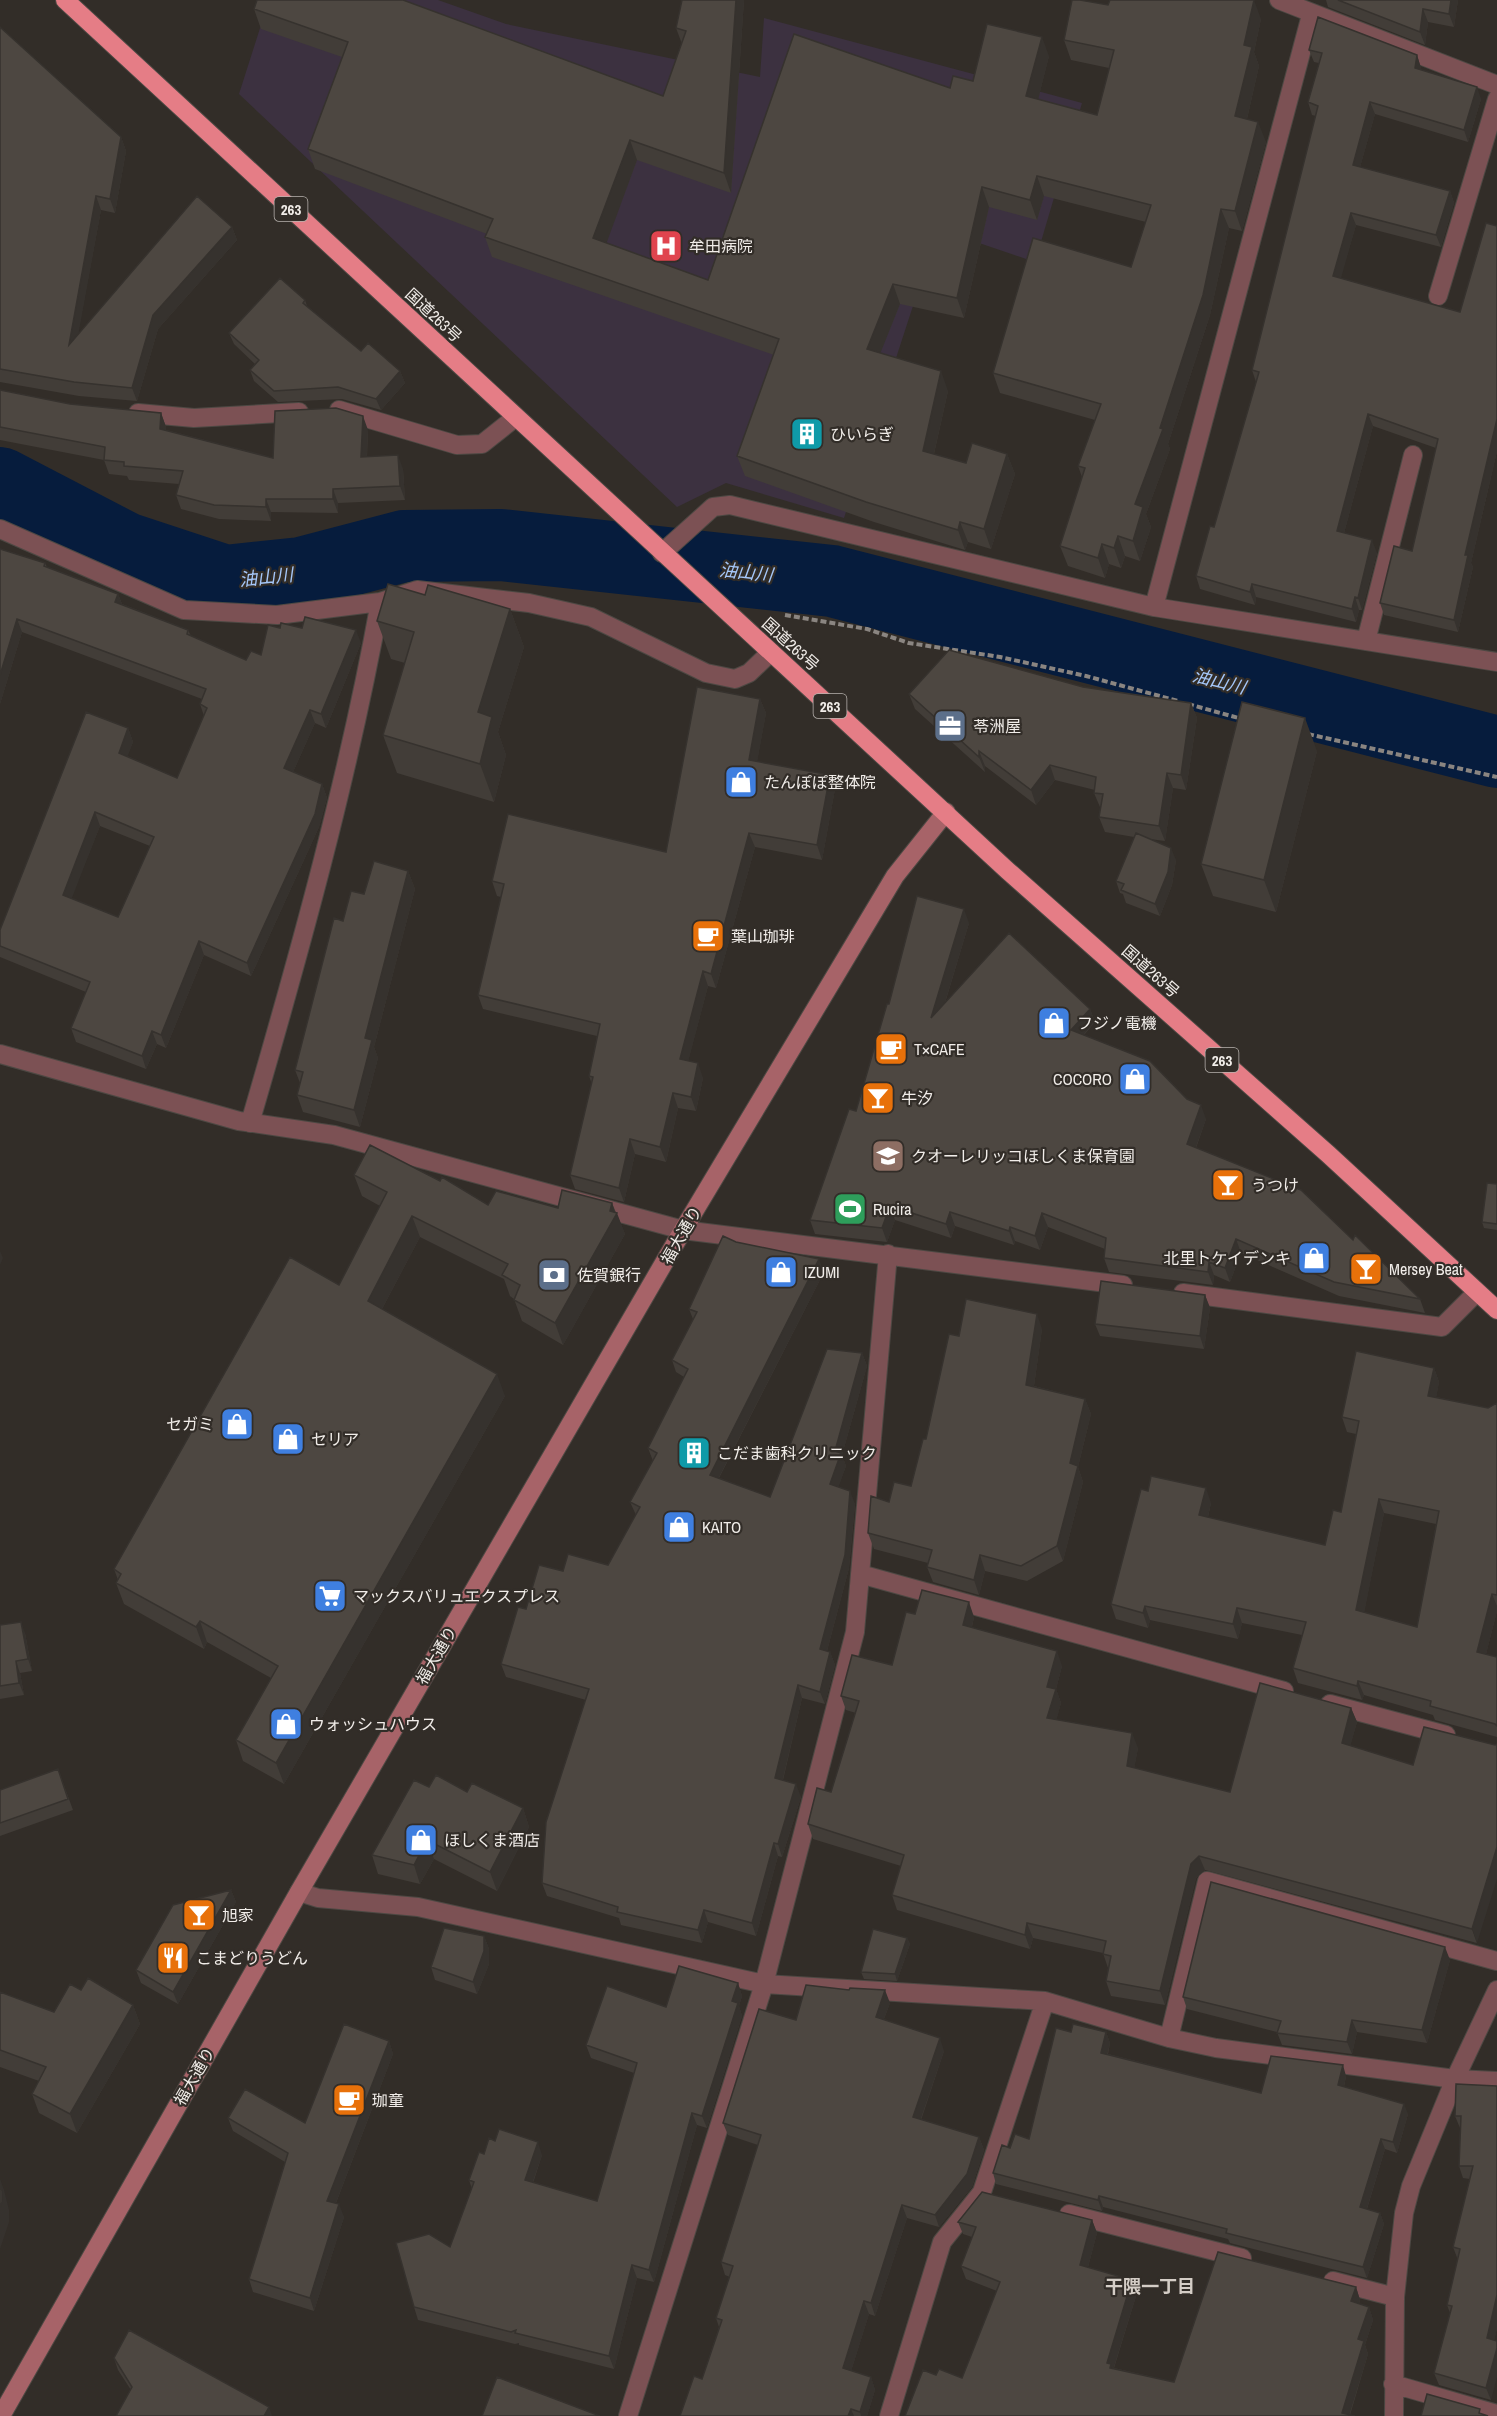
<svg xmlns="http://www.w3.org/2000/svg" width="1497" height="2416" viewBox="0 0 1497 2416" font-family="'Archivo Narrow','Noto Sans JP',sans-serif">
<rect width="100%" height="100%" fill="#322d28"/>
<path fill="#3c3140" d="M269,0H438L506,24L760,77L764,18L1082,103L1035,262L938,229L844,518L726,483L677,507L239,94Z"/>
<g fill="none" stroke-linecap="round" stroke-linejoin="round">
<path stroke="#061c3d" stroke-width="72" d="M0,483L125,548L225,581L301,573L404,546L501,545L832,581L1497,752"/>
<defs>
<path id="street" d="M1279,0L1497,85
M1438,296L1497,99
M339,410L457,445L482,444L516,417
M138,413L194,418L299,412
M0,529L184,610L277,615L380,602
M662,553L713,507L730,505L1154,607L1497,662
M1154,607L1311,15
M1366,641L1413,455
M0,1054L239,1121L334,1135L683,1230L1123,1285
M250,1123C300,951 348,779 380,602L417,590L529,603L591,617L706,673L735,679L749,673L771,652
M1183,1293L1442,1327L1477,1292
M860,1574L1284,1691
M1330,1704L1446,1735
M299,1892L318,1898L418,1907L764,1984L1045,2001L1169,2038L1216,2048L1455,2079L1411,2186L1404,2213L1395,2297L1394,2416
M1497,1990L1455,2079L1497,2081
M1169,2038L1207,1881L1497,1961
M1069,2214L1242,2258
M1333,2281L1395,2297
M1393,2384L1497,2414
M628,2416L764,1984L855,1632L888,1254
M889,2416L942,2242L982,2192L1045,2001"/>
<path id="secondary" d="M1,2416L299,1892L683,1230L895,876L946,812"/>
<path id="highway" d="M65,0L1008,871L1328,1154L1497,1310"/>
</defs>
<use href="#street" stroke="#4d4843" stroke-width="20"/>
<use href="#secondary" stroke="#4d4843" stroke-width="20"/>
<use href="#highway" stroke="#4d4843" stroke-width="20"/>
<path stroke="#8a8581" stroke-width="4" stroke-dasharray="6 3" stroke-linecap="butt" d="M785,615L867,629L909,643L1000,657L1086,676L1178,701
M1188,704L1242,719
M1308,734L1497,777"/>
<use href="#street" stroke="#7c5154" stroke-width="18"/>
<use href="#secondary" stroke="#a76368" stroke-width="18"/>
<use href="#highway" stroke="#e57d86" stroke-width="18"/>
</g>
<path fill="#423d38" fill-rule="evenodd" d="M682,0H744L731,193L637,160L606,243L708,280L950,88L1049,56L1038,99L1097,115L1109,68L1071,60L1064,40L1108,5L1261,19L1254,52L1259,66L1247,119L1266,142L1242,231L1229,228L1210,315L1168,444L1170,449L1146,514L1151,527L1140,561L1125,556L1121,568L1109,564L1105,578L1068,566L1060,546L1082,477L1078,466L1095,420L1000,393L993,373L1131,267L1146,222L1044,196L1037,220L989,207L964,318L900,304L880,353L948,391L934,454L966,463L1007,454L1015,474L991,549L968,542L965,550L874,522L745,476L737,456L774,355L492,257L485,237L487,234L315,169L308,149L342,57L261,29L254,9L663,96L682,44L676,28Z
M1326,0H1458L1454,27L1428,22L1425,45L1328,7Z
M0,27L121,137L126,151L115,213L101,210L78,333L232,227L237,240L158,329L137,401L79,396L0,382Z
M1309,50L1417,55L1421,68V70L1481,99L1468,142L1375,114L1360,167L1450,191L1454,203L1441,247L1356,225L1340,279L1460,312L1497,226V451L1471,563L1473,567L1458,632L1384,615L1380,603L1412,551L1436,448L1373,426L1344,533L1377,553L1362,610H1359L1356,622L1256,597L1255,605L1200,589L1196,576L1214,527L1256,382L1252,370L1316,116L1312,115L1308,102L1319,63L1314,62Z
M305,300L307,306L361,351L400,371L405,383L381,410L342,399L278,402L254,381L250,370L255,364L234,344L229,333Z
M0,390L70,404L161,413L166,427V430L273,458L368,430L367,457L403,469L405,500L338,503V513L271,512V521L219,519L181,509L176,495L179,484L129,480L127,476L109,474L104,460L0,440Z
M0,549L45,563L47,567L118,594L122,604L188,630L191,636L246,660L261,655L280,628L361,643L326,728L315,723L293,772L322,784L327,798L319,827L251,976L204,955L166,1048L157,1044L146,1069L76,1042L71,1028L86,992L0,957V930L128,728L133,742L127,756L177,778L204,716L200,704L202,699L22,632L0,704ZM100,826L150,846L118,917L71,898Z
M425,595L510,609L524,647L498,732L506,755L494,802L397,773L383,735L405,663L391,659L377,621Z
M1083,687L1191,703L1197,718L1186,790L1173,788L1165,841L1150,839L1176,860L1172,885L1160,916L1126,903L1123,894L1120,893L1116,881L1134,837L1105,832L1099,817L1101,808L1100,807L1094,793L1095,790L1055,780L1036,805L985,766V772L915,709L909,694Z
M760,699L766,713L757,761L835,789L822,860L755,847L716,988L708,986L688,1061L703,1078L696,1111L678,1108L666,1162L635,1154L624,1202L575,1189L570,1175L592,1084L589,1076L597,1036L483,1009L478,995L501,897L497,896L492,881L666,852Z
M1317,751L1276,912L1213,896L1201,864Z
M408,871L415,889L374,1047L378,1058L360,1127L303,1112L297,1095L300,1083L295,1070L343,921L364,894Z
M969,923L945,1003L1090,1009L1095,1022L1084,1035L1206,1119L1196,1148L1353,1240L1420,1299L1425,1313L1339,1296L1241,1253L1230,1282L1214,1275L1213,1285L1109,1272L1104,1258L1105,1249L1048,1227L1040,1250L1015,1241L1014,1245L955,1226L951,1238L895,1220L887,1242L815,1234L810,1220L856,1111L889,1004Z
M354,1175L440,1181L488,1205L558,1208L612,1203L625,1234L563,1345L522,1321L514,1299L510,1296L504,1279L420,1237L382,1309L505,1396L284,1784L243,1761L236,1740L271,1678L207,1642L204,1649L124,1604L116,1583L118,1580L114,1569L339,1285L380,1206L362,1196Z
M1497,1184V1230L1484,1228L1482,1222Z
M736,1242L824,1272L719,1478L770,1497L862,1353L867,1366L842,1455L846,1466L838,1487L855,1504L849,1568L827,1651L830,1652L835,1665L825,1704L802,1698L783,1780L801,1797L782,1857L778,1856L756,1936L708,1922L702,1943L621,1925L619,1918L547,1896L542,1883L586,1700L506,1677L501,1664L526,1609L563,1571L608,1565L636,1515L630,1502L653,1461L648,1448L684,1377L676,1372L672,1360L693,1319L689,1309Z
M1205,1295L1210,1308L1204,1349L1100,1336L1095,1324Z
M1042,1329L1034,1386L1085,1399L1091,1414L1078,1467L1083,1482L1063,1561L1027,1581L985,1571L979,1595L933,1582L927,1567L928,1563L874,1549L868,1533L889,1502L911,1486L959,1336Z
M1434,1368L1439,1382L1436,1397L1488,1408L1497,1403V1611L1486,1654L1497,1657V1737L1435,1720L1433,1715L1364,1695L1362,1700L1298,1683L1293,1668L1302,1635L1242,1623L1238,1639L1150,1620L1148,1628L1116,1619L1111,1604L1148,1491L1211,1503L1208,1517L1325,1545L1341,1512L1356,1434L1347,1432L1342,1417ZM1384,1513L1436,1524L1417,1627L1364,1612Z
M915,1614L974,1617L972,1627L1062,1666L1056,1689L1061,1703L1056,1720L1138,1748L1134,1768L1230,1792L1351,1708L1357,1722L1350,1746L1413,1765L1477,1943L1205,1870L1196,1878L1165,2005L1111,1996L1106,1981L1108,1968L1103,1953L1033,1938L1030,1949L897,1910L892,1895L901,1866L813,1839L808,1824L831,1792L856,1713L846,1710L841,1696L892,1665Z
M0,1625L25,1633L32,1671L20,1673L24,1695L0,1699Z
M58,1769L73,1810L0,1836V1790Z
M429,1787L467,1792L523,1808L529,1827L497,1891L434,1859L420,1884L378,1874L372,1855Z
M231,1890L236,1902L178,2004L141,1983L136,1970Z
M484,1936L489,1949V1964L477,1994L435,1980L431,1967Z
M907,1938L910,1944L897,1981L864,1979L861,1972Z
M1450,1960L1427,2043L1357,2032L1352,2054L1282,2045L1277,2032L1187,2009L1183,1997Z
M738,1983L742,1996L739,2006L742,2016L707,2128L697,2125L654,2282L637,2278L614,2369L519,2345V2343L515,2344L418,2320L414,2307L450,2247L472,2189L469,2180L484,2154L495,2141L542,2155L533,2183L597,2201L634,2073L591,2058L586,2045L666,2007Z
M81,1990L133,2005L140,2024L77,2133L39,2113L32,2094L39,2081L0,2067V1992L54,2012Z
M890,2003L884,2019L944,2051L921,2120L979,2137L984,2150L972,2187L939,2227L907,2218L875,2316L869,2314L851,2371L871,2377L875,2390L867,2416H680L702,2379L719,2327L716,2318L730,2277L725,2275L721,2262L758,2145L728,2135L723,2123L796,2020Z
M1071,2032H1106L1110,2043L1108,2054L1261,2093L1346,2076L1344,2087L1408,2114L1397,2153L1385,2149L1367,2209L1380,2213L1384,2224L1367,2278L1230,2243L1228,2239L1103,2207L1102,2211L996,2184L993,2173L1010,2148L1029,2139Z
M389,2041L393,2054L336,2203L344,2217L314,2311L253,2292L249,2279L285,2162L233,2131L228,2118L305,2123Z
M1497,2086V2328L1494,2340L1491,2400L1439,2385L1434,2373L1450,2313L1447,2305L1458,2260L1453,2247L1470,2179L1463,2178L1459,2166L1460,2128L1455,2116Z
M982,2192L1092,2220L1097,2233L1088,2267L1132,2280L1137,2293L1114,2368L1174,2382L1218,2252L1356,2287L1360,2300L1359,2304L1369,2307L1373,2320L1365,2345L1368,2354L1350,2415L1355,2416H905L923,2370L936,2375L939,2369L962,2378L997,2291L966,2279L961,2266L972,2237L963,2234L958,2222Z
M114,2358L272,2416L131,2390L118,2370Z"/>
<path fill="#36322e" d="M736,0H744L731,193L724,173Z
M1254,0L1261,19L1254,52L1259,66L1243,136L1235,116L1244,45Z
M1451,0H1458L1454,27L1449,14Z
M1423,9L1428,22L1425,45L1420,32Z
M1042,37L1049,56L1034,116L1026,96Z
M1417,55L1421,68L1420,80L1415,68Z
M1477,87L1481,99L1468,142L1464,130Z
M1370,102L1375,114L1357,178L1353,165Z
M1258,122L1266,142L1242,231L1235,211Z
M121,137L126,151L115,213L110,199Z
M630,140L637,160L601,258L593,238Z
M1037,176L1044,196L1037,220L1030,200Z
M982,187L989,207L964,318L957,298Z
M1450,191L1454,203L1441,247L1436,235Z
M96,196L101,210L74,358L69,345Z
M1221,209L1229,228L1210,315L1168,444L1170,449L1146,514L1151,527L1140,561L1133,541L1135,504L1160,428Z
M1351,213L1356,225L1338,289L1333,276Z
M232,227L237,240L158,329L137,401L132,388L153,315Z
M893,284L900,304L874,369L867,349Z
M400,371L405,383L381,410L376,399Z
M941,371L948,391L930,471L923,451Z
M161,413L166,427L165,442L160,429Z
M1368,414L1373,426L1341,544L1337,531Z
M363,416L368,430L366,471L361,457Z
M1497,419V451L1471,563L1473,567L1458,632L1454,620L1465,555Z
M1007,454L1015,474L991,549L984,529Z
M398,455L403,469L405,500L400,486Z
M333,489L338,503V513L333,499Z
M266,499L271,512V521L266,507Z
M960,522L968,542L965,550L958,530Z
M1118,536L1125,556L1121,568L1114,548Z
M1372,540L1377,553L1362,610L1358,598Z
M1102,544L1109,564L1105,578L1098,558Z
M1252,584L1256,597L1255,605L1250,592Z
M118,594L123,607L115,602Z
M1355,597L1359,610L1356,622L1352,609Z
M510,609L524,647L498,732L506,755L494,802L480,764L478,712Z
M17,619L22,632L0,704V675Z
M356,630L361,643L326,728L321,714Z
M760,699L766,713L755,774L749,760Z
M1191,703L1197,718L1186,790L1181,775Z
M310,710L315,723L289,781L284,768Z
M1305,718L1317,751L1276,912L1264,880Z
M128,728L133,742L124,766L119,753Z
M979,751L985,766V772L979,757Z
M1050,765L1055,780L1036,805L1031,790Z
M1167,773L1173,788L1165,841L1159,826Z
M830,775L835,789L822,860L817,845Z
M322,784L327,798L319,827L251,976L247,963Z
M95,812L100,826L68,908L63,895Z
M749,833L755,847L716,988L711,974Z
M1171,848L1176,860L1172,885L1160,916L1155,904Z
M408,871L415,889L374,1047L378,1058L360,1127L354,1110L365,1038Z
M964,909L969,923L936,1032L931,1018Z
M199,941L204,955L166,1048L161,1035Z
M703,971L708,986L685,1074L680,1059Z
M1090,1009L1095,1022L1076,1043L1071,1030Z
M152,1031L157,1044L146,1069L142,1056Z
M698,1063L703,1078L696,1111L691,1097Z
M673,1093L678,1108L666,1162L660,1147Z
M1201,1105L1206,1119L1192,1158L1187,1144Z
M630,1139L635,1154L624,1202L619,1188Z
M612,1203L616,1215L617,1213L625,1234L563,1345L555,1323L610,1211Z
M890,1206L895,1220L887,1242L882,1228Z
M950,1212L955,1226L951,1238L946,1224Z
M1042,1213L1048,1227L1040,1250L1035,1236Z
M412,1216L420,1237L375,1322L368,1301Z
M1010,1227L1015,1241L1014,1245L1009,1231Z
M1236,1239L1241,1253L1230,1282L1225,1268Z
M0,1251L3,1258L0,1265Z
M819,1259L824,1272L714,1487L710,1475Z
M1209,1262L1214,1275L1213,1285L1208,1272Z
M1205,1295L1210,1308L1204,1349L1200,1336Z
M1037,1314L1042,1329L1032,1400L1026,1385Z
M862,1353L867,1366L842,1455L846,1466L835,1497L830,1484L835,1451Z
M1434,1368L1439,1382L1434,1410L1428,1396Z
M497,1374L505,1396L284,1784L276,1763Z
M1085,1399L1091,1414L1078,1467L1083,1482L1063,1561L1057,1546L1070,1463Z
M1206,1488L1211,1503L1205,1529L1199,1515Z
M850,1491L855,1504L849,1568L824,1662L820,1649Z
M1379,1499L1384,1513L1362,1624L1356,1610Z
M980,1555L985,1571L979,1595L974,1580Z
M1492,1594L1497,1606V1611L1483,1666L1477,1652Z
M969,1602L974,1617L969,1639L963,1625Z
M1145,1606L1150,1620L1148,1628L1143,1613Z
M1237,1608L1242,1623L1238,1639L1233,1624Z
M200,1621L207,1642L204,1649L196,1627Z
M21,1622L25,1633L32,1671L28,1659Z
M1057,1651L1062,1666L1056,1689L1061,1703L1053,1733L1047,1718V1687Z
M830,1652L835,1665L825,1704L820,1692Z
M16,1661L20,1673L24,1695L19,1683Z
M1358,1681L1364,1695L1362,1700L1357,1686Z
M798,1685L802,1698L780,1791L775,1778Z
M1351,1708L1357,1722L1347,1758L1342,1743Z
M1132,1733L1138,1748L1132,1781L1127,1766Z
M796,1784L801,1797L782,1857L778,1844Z
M523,1808L529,1827L497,1891L490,1872Z
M427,1840L434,1859L420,1884L414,1865Z
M774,1843L778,1856L756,1936L752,1923Z
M1497,1847V1879L1477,1943L1472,1929Z
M1199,1856L1205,1870L1196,1878L1165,2005L1160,1991L1191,1864Z
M231,1890L236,1902L178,2004L173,1992Z
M704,1910L708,1922L702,1943L698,1930Z
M1027,1923L1033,1938L1030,1949L1025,1935Z
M484,1936L489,1949V1964L477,1994L473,1982Z
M907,1938L910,1944L897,1981L895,1974Z
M1445,1947L1450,1960L1427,2043L1422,2030Z
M738,1983L742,1996L739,2006L742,2016L707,2128L702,2116L732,2001Z
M885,1990L890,2003L880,2029L876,2017Z
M133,2005L140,2024L77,2133L70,2114Z
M1352,2020L1357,2032L1352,2054L1347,2042Z
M1106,2032L1110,2043L1105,2064L1101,2053Z
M940,2038L944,2051L917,2130L913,2117Z
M389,2041L393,2054L332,2213L327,2201Z
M1343,2065L1346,2076L1342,2096L1338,2085Z
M1404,2104L1408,2114L1397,2153L1393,2142Z
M692,2113L697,2125L654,2282L649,2270Z
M979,2137L984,2150L972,2187L939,2227L935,2215Z
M1381,2139L1385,2149L1364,2218L1360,2207Z
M538,2142L542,2155L529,2193L525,2180Z
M0,2179L4,2190L9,2210V2222L0,2249Z
M1099,2196L1103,2207L1102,2211L1098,2200Z
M339,2204L344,2217L314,2311L310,2298Z
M902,2205L907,2218L875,2316L871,2303Z
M1380,2213L1384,2224L1367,2278L1363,2267Z
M1092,2220L1097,2233L1085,2278L1080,2265Z
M632,2265L637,2278L614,2369L609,2356Z
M1132,2280L1137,2293L1113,2370L1107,2363Z
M1356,2287L1360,2300L1356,2313L1351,2301Z
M1497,2295V2328L1492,2351L1487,2338Z
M864,2301L869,2314L848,2381L843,2368Z
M1369,2307L1373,2320L1365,2345L1368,2354L1349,2416L1342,2413L1358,2339Z
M1497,2348V2377L1491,2400L1486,2388Z
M871,2377L875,2390L867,2416H861L860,2412Z
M269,2407L272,2416H264Z
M851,2409L854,2416H848Z"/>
<path fill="#4d4741" stroke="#36322e" stroke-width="1.5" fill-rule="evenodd" d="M257,0H403L663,96L686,31L676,28L682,0H736L724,173L630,140L593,238L708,280L794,34L950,88L953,76L973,81L987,24L1042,37L1026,96L1097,115L1114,50L1064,40L1072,0H1080L1108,5L1110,0H1254L1244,45L1252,47L1235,116L1258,122L1235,211L1221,209L1203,295L1160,428L1163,429L1135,504L1143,507L1133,541L1118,536L1114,548L1102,544L1098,558L1060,546L1085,468L1078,466L1101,404L993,373L1033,238L1131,267L1151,205L1037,176L1030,200L982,187L957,298L893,284L867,349L941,371L923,451L966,463L972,443L1007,454L984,529L960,522L958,530L866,502L737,456L779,339L485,237L493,219L308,149L348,42L254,9Z
M1338,0H1451L1449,14L1423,9L1420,32Z
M1318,17L1417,55L1415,68L1477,87L1464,130L1370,102L1353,165L1450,191L1436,235L1351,213L1333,276L1460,312L1486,223L1497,226V419L1465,555H1468L1454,620L1380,603L1394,546L1412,551L1438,439L1368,414L1337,531L1372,540L1358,598L1355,597L1352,609L1252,584L1250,592L1196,576L1210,526L1214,527L1259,372L1252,370L1318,106L1308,102L1322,53L1309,50Z
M0,27L121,137L110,199L96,196L69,345L197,196L232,227L153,315L132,388L74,382L0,369Z
M280,278L305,300L303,303L361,351L368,343L400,371L376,399L338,387L274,391L250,370L259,360L229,333Z
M0,390L70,404L161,413L160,429L273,458L275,411L336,408L363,416L361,457L398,455L400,486L333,489V499H266V507L214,505L176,495L183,471L124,466V462L104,460L105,447L0,427Z
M0,549L45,563L44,566L118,594L115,602L188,630L187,634L246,660L251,651L261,655L268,625L280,628L281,623L302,628L305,617L356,630L321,714L310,710L284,768L322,784L315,814L247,963L199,941L161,1035L152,1031L142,1056L71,1028L90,982L0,946V930L86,712L128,728L119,753L177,778L207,708L200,704L206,689L17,619L0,675ZM95,812L154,837L118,917L63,895Z
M388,584L425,595L428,585L510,609L478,712L492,717L480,764L383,735L414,632L377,621Z
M949,650L1083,687L1191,703L1181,775L1167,773L1159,826L1099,817L1103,794L1094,793L1096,777L1050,765L1031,790L979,751V757L909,694Z
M697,687L760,699L749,760L830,775L817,845L749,833L711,974L703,971L680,1059L698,1063L691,1097L673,1093L660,1147L630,1139L619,1188L570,1175L593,1077L589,1076L600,1024L478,995L504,884L492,881L508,814L666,852Z
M1242,702L1305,718L1264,880L1201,864Z
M1136,833L1171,848L1168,872L1155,904L1121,890L1124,884L1116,881Z
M374,861L408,871L365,1038L372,1040L354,1110L297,1095L303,1072L295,1070L334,918L343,921L351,891L364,894Z
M917,896L964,909L931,1018L1009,933L1090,1009L1071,1030L1150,1061L1187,1099L1201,1105L1187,1144L1301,1190L1353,1240L1355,1235L1420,1299L1334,1282L1236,1239L1225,1268L1209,1262L1208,1272L1104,1258L1106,1238L1042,1213L1035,1236L1010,1227L1009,1231L950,1212L946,1224L890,1206L882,1228L810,1220L849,1109L856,1111L887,1004H889Z
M370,1145L440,1181L442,1177L488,1205L496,1191L558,1208L562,1190L612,1203L610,1211L617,1213L555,1323L514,1300L520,1285L502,1275L508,1264L412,1216L368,1301L497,1374L276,1763L236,1740L278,1666L200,1621L196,1627L116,1583L121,1574L114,1569L290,1257L339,1285L387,1192L354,1175Z
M1487,1183L1497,1184V1224L1482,1222Z
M723,1236L736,1242L819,1259L710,1475L770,1497L827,1349L862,1353L835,1451L841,1453L830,1484L850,1491L845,1555L820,1649L830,1652L820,1692L798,1685L775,1778L796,1784L778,1844L774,1843L752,1923L704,1910L698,1930L617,1912L618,1907L542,1883L546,1822L589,1689L501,1664L518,1607L526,1609L539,1565L563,1571L568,1554L608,1565L640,1507L630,1502L657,1453L648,1448L688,1369L672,1360L697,1312L689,1309Z
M1101,1281L1205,1295L1200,1336L1095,1324Z
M966,1299L1037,1314L1026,1385L1085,1399L1070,1463L1078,1466L1057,1546L1021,1566L980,1555L974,1580L927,1567L932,1550L868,1533L871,1496L889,1502L894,1482L911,1486L923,1439H926L949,1334L959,1336Z
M1356,1351L1434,1368L1428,1396L1488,1408L1497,1403V1595L1492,1594L1477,1652L1497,1657V1726L1495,1724L1430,1706L1431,1701L1358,1681L1357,1686L1293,1668L1306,1622L1237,1608L1233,1624L1145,1606L1143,1613L1111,1604L1141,1489L1148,1491L1151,1476L1206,1488L1199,1515L1325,1545L1333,1510L1341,1512L1359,1421L1342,1417ZM1379,1499L1439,1511L1417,1627L1356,1610Z
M922,1590L969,1602L963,1625L1057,1651L1047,1687L1056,1689L1047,1718L1132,1733L1127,1766L1230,1792L1260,1683L1351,1708L1342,1743L1413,1765L1424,1727L1495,1745L1497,1744V1847L1472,1929L1199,1856L1191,1864L1160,1991L1106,1981L1111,1956L1103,1954L1106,1941L1027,1923L1025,1935L892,1895L904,1855L808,1824L817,1788L831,1792L859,1701L841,1696L852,1655L892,1665L906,1612L915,1614Z
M21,1622L28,1659L16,1661L19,1683L0,1686V1625Z
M58,1769L68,1799L0,1823V1790Z
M436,1775L467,1792L472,1783L523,1808L490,1872L427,1840L414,1865L372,1855L414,1780L429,1787Z
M1211,1882L1445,1947L1422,2030L1352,2020L1347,2042L1277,2033L1281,2021L1183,1997Z
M231,1890L173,1992L136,1970L173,1905Z
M444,1928L484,1936V1951L473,1982L431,1967Z
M873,1929L907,1938L895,1974L861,1972Z
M679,1966L738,1983L732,2001L738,2003L702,2116L692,2113L649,2270L632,2265L609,2356L515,2333L516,2330L511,2332L414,2307L396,2243L429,2234L450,2247L474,2182L469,2180L479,2152L484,2154L489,2138L495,2141L499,2129L538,2142L525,2180L597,2201L637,2063L586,2045L607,1986L666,2007Z
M88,1978L133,2005L70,2114L32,2094L46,2067L0,2050V1992L54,2012L70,1984L81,1990Z
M806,1985L849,1990L850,1988L885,1990L876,2017L940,2038L913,2117L979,2137L967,2174L935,2215L902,2205L871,2303L864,2301L843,2368L871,2377L860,2412L851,2409L848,2416H680L694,2376L702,2379L722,2320L716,2318L733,2266L721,2262L761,2135L723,2123L759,2009L796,2020Z
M344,2024L389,2041L327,2201L339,2204L310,2298L249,2279L288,2153L228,2118L245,2089L305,2123Z
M1073,2024L1106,2032L1101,2053L1261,2093L1271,2056L1343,2065L1338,2085L1404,2104L1393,2142L1381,2139L1360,2207L1380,2213L1363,2267L1226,2233L1227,2229L1099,2196L1098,2200L993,2173L1002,2145L1010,2148L1015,2134L1029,2139L1056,2028L1071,2032Z
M1456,2084L1497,2086V2295L1487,2338L1497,2341V2348L1486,2388L1434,2373L1452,2306L1447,2305L1460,2249L1453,2247L1473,2166H1459L1461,2116H1455Z
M0,2183L2,2191V2202L0,2207Z
M982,2192L1092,2220L1080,2265L1132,2280L1107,2363L1111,2364L1110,2368L1174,2382L1218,2252L1356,2287L1351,2301L1369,2307L1358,2339L1364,2341L1342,2413L1355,2416H905L923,2370L936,2375L939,2369L962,2378L1000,2282L961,2266L976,2227L958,2222Z
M129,2330L269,2407L264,2416H116L132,2387L114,2358Z
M497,2377L600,2416H482Z
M1427,2394L1480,2409L1479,2413L1488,2416H1421Z"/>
<defs>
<symbol id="hospital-square" viewBox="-11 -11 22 22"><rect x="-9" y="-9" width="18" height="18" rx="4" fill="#e0444e" stroke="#322d28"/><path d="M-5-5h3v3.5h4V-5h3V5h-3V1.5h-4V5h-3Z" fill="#fff"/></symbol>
<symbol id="building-square" viewBox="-11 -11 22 22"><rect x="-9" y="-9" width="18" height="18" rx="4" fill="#0f9aa8" stroke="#322d28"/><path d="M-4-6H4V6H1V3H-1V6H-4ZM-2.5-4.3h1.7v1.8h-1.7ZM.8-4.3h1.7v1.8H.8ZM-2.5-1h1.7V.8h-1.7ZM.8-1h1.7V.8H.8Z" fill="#fff"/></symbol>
<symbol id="office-square" viewBox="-11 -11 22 22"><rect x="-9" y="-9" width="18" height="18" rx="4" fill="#5c6f8a" stroke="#322d28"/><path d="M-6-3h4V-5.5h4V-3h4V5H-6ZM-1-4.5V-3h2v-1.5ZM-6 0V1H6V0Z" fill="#fff"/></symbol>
<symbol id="shop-square" viewBox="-11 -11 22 22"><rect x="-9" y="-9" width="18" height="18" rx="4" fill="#3f7fe0" stroke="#322d28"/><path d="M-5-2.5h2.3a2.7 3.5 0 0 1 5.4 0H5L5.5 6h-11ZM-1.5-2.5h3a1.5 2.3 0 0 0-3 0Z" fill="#fff"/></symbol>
<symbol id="cafe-square" viewBox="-11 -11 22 22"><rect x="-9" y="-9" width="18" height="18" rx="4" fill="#e8710a" stroke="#322d28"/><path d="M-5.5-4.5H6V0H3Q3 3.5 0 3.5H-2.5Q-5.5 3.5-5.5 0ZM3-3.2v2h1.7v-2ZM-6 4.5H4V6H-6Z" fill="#fff"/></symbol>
<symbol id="bar-square" viewBox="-11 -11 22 22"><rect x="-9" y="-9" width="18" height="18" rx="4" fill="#e8710a" stroke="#322d28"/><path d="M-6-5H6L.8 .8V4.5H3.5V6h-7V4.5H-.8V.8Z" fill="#fff"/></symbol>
<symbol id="school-square" viewBox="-11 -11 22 22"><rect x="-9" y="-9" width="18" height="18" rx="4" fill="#8d6e63" stroke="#322d28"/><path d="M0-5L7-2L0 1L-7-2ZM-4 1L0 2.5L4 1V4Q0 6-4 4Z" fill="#fff"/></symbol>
<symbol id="stadium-square" viewBox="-11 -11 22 22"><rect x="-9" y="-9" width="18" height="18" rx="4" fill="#2e9e5b" stroke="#322d28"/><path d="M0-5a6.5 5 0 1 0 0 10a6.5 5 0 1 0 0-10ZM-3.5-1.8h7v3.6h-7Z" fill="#fff"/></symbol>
<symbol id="bank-square" viewBox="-11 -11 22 22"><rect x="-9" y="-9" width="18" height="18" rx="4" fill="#5c6f8a" stroke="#322d28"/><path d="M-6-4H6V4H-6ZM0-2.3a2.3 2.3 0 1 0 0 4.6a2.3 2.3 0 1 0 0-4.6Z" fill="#fff"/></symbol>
<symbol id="supermarket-square" viewBox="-11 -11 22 22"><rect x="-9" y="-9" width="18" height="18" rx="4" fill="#3f7fe0" stroke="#322d28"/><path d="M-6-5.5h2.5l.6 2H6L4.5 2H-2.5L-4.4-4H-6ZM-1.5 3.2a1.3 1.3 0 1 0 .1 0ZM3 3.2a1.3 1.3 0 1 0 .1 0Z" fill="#fff"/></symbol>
<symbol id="restaurant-square" viewBox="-11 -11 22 22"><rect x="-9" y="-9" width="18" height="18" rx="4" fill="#e8710a" stroke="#322d28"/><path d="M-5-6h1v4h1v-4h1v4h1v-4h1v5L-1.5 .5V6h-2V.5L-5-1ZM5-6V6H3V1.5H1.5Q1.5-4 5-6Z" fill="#fff"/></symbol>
</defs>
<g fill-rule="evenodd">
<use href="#hospital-square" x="647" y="227" width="38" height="38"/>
<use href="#building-square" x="788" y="415" width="38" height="38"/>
<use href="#office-square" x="931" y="707" width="38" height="38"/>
<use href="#shop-square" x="722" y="763" width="38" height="38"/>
<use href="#cafe-square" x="689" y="917" width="38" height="38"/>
<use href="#shop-square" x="1035" y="1004" width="38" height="38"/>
<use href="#cafe-square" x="872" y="1030" width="38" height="38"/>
<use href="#shop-square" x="1116" y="1060" width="38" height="38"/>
<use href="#bar-square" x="859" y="1079" width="38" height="38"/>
<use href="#school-square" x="869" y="1137" width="38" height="38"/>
<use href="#bar-square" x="1209" y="1166" width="38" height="38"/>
<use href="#stadium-square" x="831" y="1190" width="38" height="38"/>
<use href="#shop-square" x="1295" y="1239" width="38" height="38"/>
<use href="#bar-square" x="1347" y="1250" width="38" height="38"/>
<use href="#shop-square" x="762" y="1253" width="38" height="38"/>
<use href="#bank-square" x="535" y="1256" width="38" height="38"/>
<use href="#shop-square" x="218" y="1405" width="38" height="38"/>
<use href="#shop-square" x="269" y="1420" width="38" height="38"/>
<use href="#building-square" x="675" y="1434" width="38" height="38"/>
<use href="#shop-square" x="660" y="1508" width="38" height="38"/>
<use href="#supermarket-square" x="311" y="1577" width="38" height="38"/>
<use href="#shop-square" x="267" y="1705" width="38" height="38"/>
<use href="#shop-square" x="402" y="1821" width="38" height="38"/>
<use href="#bar-square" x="180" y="1896" width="38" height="38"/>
<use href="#restaurant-square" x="154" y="1939" width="38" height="38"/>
<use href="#cafe-square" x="330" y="2081" width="38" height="38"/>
</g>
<g text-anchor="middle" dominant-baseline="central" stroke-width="4.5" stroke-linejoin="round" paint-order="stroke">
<g fill="#322d28" stroke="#b8b3af" stroke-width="1.5">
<rect x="274.5" y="197" width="33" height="24" rx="4.5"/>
<rect x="813.5" y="694" width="33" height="24" rx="4.5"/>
<rect x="1205.5" y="1048" width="33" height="24" rx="4.5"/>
</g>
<g font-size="15" font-weight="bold" fill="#f1ede9">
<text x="291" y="209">263</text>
<text x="830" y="706">263</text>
<text x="1222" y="1060">263</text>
</g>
<g font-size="16" fill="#f1ede9" stroke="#322d28" text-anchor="start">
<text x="689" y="246">牟田病院</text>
<text x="830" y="434">ひいらぎ</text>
<text x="973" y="726">苓洲屋</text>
<text x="764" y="782">たんぽぽ整体院</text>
<text x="731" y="936">葉山珈琲</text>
<text x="1077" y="1023">フジノ電機</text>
<text x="914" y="1049">T×CAFE</text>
<text x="1112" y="1079" text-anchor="end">COCORO</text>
<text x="901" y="1098">牛汐</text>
<text x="911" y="1156">クオーレリッコほしくま保育園</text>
<text x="1251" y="1185">うつけ</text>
<text x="873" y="1209">Rucira</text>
<text x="1291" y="1258" text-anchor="end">北里トケイデンキ</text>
<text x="1389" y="1269">Mersey Beat</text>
<text x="804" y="1272">IZUMI</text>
<text x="577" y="1275">佐賀銀行</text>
<text x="214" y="1424" text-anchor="end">セガミ</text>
<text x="311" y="1439">セリア</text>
<text x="717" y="1453">こだま歯科クリニック</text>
<text x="702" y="1527">KAITO</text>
<text x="353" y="1596">マックスバリュエクスプレス</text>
<text x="309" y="1724">ウォッシュハウス</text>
<text x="444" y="1840">ほしくま酒店</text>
<text x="222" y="1915">旭家</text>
<text x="196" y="1958">こまどりうどん</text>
<text x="372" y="2100">珈童</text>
</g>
<g font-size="16" fill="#f1ede9" stroke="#322d28">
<text transform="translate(434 315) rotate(43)">国道263号</text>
<text transform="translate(791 644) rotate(42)">国道263号</text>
<text transform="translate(1151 971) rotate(41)">国道263号</text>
<text transform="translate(681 1235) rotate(-60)">福大通り</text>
<text transform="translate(436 1655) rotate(-60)">福大通り</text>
<text transform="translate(194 2076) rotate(-60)">福大通り</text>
</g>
<g font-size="18" font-style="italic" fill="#a5c7f9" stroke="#322d28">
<text transform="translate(746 572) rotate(6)">油山川</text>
<text transform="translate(266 577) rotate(-6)">油山川</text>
<text transform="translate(1219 681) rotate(14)">油山川</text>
</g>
<g font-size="18" font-weight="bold" fill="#d4cdc6" stroke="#322d28">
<text x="1150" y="2286">干隈一丁目</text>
</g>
</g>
</svg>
